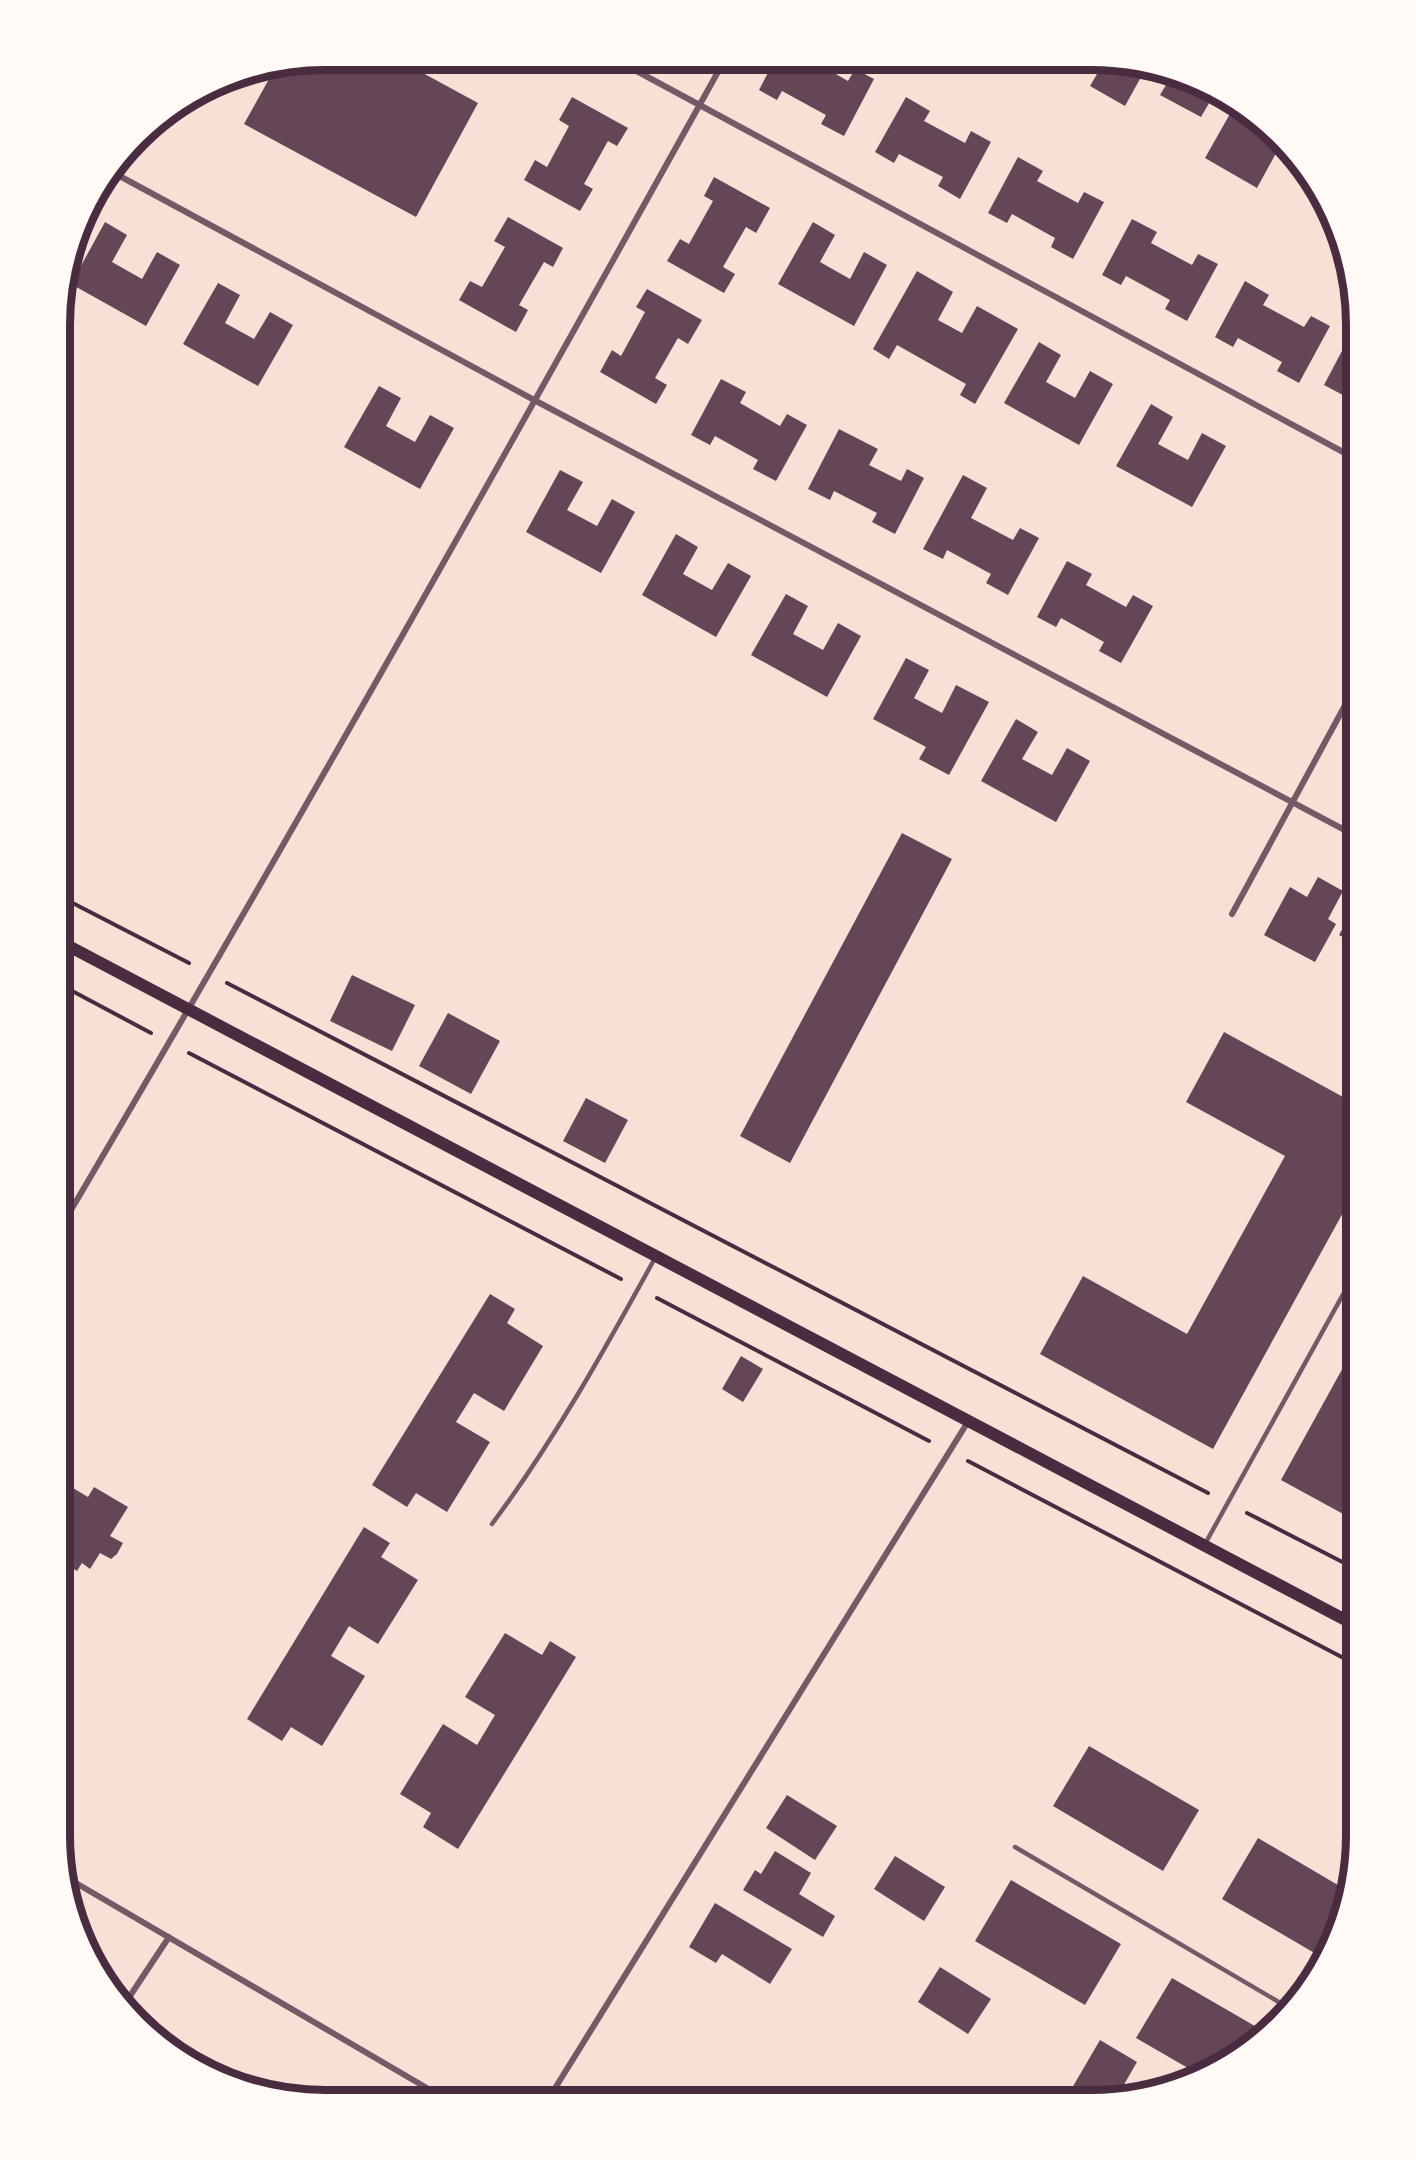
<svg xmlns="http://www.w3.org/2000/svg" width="1416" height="2160" viewBox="0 0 1416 2160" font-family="'Archivo Narrow',sans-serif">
<rect width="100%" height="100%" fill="#f7e1d7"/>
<path fill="#644757" d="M326,60H399L478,103L416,217L244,124L274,70Z
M774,61H813L848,81L855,69L874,79L844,136L821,124L826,115L782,91L777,100L759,90Z
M1104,62H1125L1146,68L1125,106L1090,86Z
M1172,75L1192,80L1215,93L1201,117L1160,95Z
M572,97L628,128L617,146L608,141L584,184L593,189L580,211L524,180L535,160L547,167L569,126L559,120Z
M906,97L930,111L924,121L965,143L971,131L991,142L960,199L938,186L943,177L899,154L894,163L875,152Z
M1235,105L1252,115L1281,144L1257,188L1205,158Z
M1018,157L1043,171L1037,181L1078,203L1084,192L1104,202L1073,259L1051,247L1055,238L1012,214L1007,223L988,213Z
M714,177L770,208L756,233L746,227L723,267L735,274L724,293L667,261L680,239L689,244L713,201L704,196Z
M508,217L563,248L553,267L544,262L519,305L528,310L516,332L459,300L470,281L482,287L505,247L494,241Z
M1132,219L1157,232L1151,243L1192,265L1198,254L1218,264L1187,321L1165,309L1170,300L1126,276L1121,285L1102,275Z
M105,222L127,235L112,262L142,279L157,252L180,265L146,326L71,284Z
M813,222L835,235L820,262L850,279L864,252L887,265L854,326L778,284Z
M917,271L953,292L938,320L962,333L977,306L1018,329L975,404L960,395L966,384L897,345L889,359L873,349Z
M1245,281L1269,295L1263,305L1304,327L1311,316L1330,326L1299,383L1277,371L1282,362L1238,338L1233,347L1215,337Z
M218,283L240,295L225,323L254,339L270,312L293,325L258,386L183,344Z
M647,289L702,320L688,344L678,338L655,378L667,385L656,404L600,372L612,350L621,356L645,312L636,307Z
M1039,342L1061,355L1046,382L1075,398L1090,371L1113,384L1079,445L1004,403Z
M1344,347L1356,354V402L1324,385Z
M721,379L746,392L740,403L780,426L787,414L807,425L776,481L753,469L758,460L715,436L710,445L691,435Z
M379,386L401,398L386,426L415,442L430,415L454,428L420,489L344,447Z
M1151,404L1173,417L1158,444L1188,460L1202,433L1226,446L1192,507L1116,466Z
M839,429L878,449L869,465L901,481L907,469L924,478L895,534L872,522L877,513L834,491L830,500L808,489Z
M560,470L583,482L567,510L597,526L612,499L635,512L601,573L526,532Z
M963,475L987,488L971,518L1013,540L1020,528L1039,538L1008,595L986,583L991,574L947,550L943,559L923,549Z
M676,534L698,547L683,574L712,590L728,563L751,576L716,637L642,595Z
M1067,561L1092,574L1086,585L1126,607L1133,595L1153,606L1121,663L1099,651L1104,642L1061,618L1056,627L1037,617Z
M786,594L808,606L793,634L823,650L838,623L861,636L827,697L751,655Z
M906,658L929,670L914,698L942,713L956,685L989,702L949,775L919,759L926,747L873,719Z
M1016,719L1038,732L1022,759L1052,775L1067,748L1090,761L1056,822L981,781Z
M902,833L952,859L790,1163L740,1136Z
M1318,877L1343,891L1328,919L1336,924L1315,962L1264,935L1290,887L1307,897Z
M1356,905V944L1339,935Z
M352,975L415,1005L392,1051L330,1021Z
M448,1013L500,1041L471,1094L419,1066Z
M1224,1032L1356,1104V1189L1213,1449L1040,1354L1083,1276L1187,1334L1285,1156L1186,1102Z
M586,1098L628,1120L605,1163L563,1141Z
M490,1294L515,1309L507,1323L543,1346L504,1411L474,1393L456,1422L490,1442L447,1512L416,1493L407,1507L372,1485Z
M1356,1344V1521L1281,1480Z
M741,1356L763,1369L743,1402L722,1389Z
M94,1487L128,1507L110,1536L123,1543L117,1554L111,1559L100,1553L90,1569L82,1563L77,1571L60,1561V1508L73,1488L88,1497Z
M364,1527L390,1543L381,1557L418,1580L378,1644L349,1626L331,1656L365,1676L322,1746L291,1727L282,1741L247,1719Z
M505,1633L542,1655L550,1641L576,1657L458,1849L423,1827L431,1813L400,1794L443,1724L477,1745L495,1715L465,1697Z
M1089,1746L1199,1810L1163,1871L1053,1806Z
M787,1795L837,1826L815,1860L766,1828Z
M1258,1838L1348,1891L1342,1920L1323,1958L1222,1899Z
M775,1851L811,1873L799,1894L835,1916L823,1937L743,1890L755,1870L761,1874Z
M895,1856L945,1887L924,1921L874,1889Z
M1011,1880L1121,1944L1085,2005L975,1941Z
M715,1903L792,1949L770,1984L722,1954L716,1963L689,1947Z
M940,1967L991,1999L968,2034L918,2002Z
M1172,1978L1267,2033L1200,2075L1136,2038Z
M1100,2040L1137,2062L1118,2095L1091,2100H1065Z"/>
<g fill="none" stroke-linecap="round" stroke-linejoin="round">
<path stroke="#4a2c40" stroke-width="4" d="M61,897L189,963
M227,983L1208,1493
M61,985L151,1033
M189,1053L621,1279
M657,1298L929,1441
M968,1461L1355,1664
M1247,1513L1356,1569"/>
<path stroke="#755966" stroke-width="4.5" d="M492,1524C554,1441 605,1349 655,1258
M1205,1544L1356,1271
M1015,1847L1289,2008"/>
<path stroke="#755966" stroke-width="6" d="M618,61L1356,459
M114,173L536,401L1356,836
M1232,914L1356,685
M61,1227C288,842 507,452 724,61
M69,1879L444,2098
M124,2005L169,1937
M549,2098L969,1420"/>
<path stroke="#4a2c40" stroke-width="12" d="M61,942L1355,1625"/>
</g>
<path d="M0 0H1416V2160H0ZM325 70H1091A255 255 0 0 1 1346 325V1835A255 255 0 0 1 1091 2090H325A255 255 0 0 1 70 1835V325A255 255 0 0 1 325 70Z" fill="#fffaf5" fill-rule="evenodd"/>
<path fill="none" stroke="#4a2c40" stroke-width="8" d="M325 70H1091A255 255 0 0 1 1346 325V1835A255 255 0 0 1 1091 2090H325A255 255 0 0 1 70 1835V325A255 255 0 0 1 325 70Z"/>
</svg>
